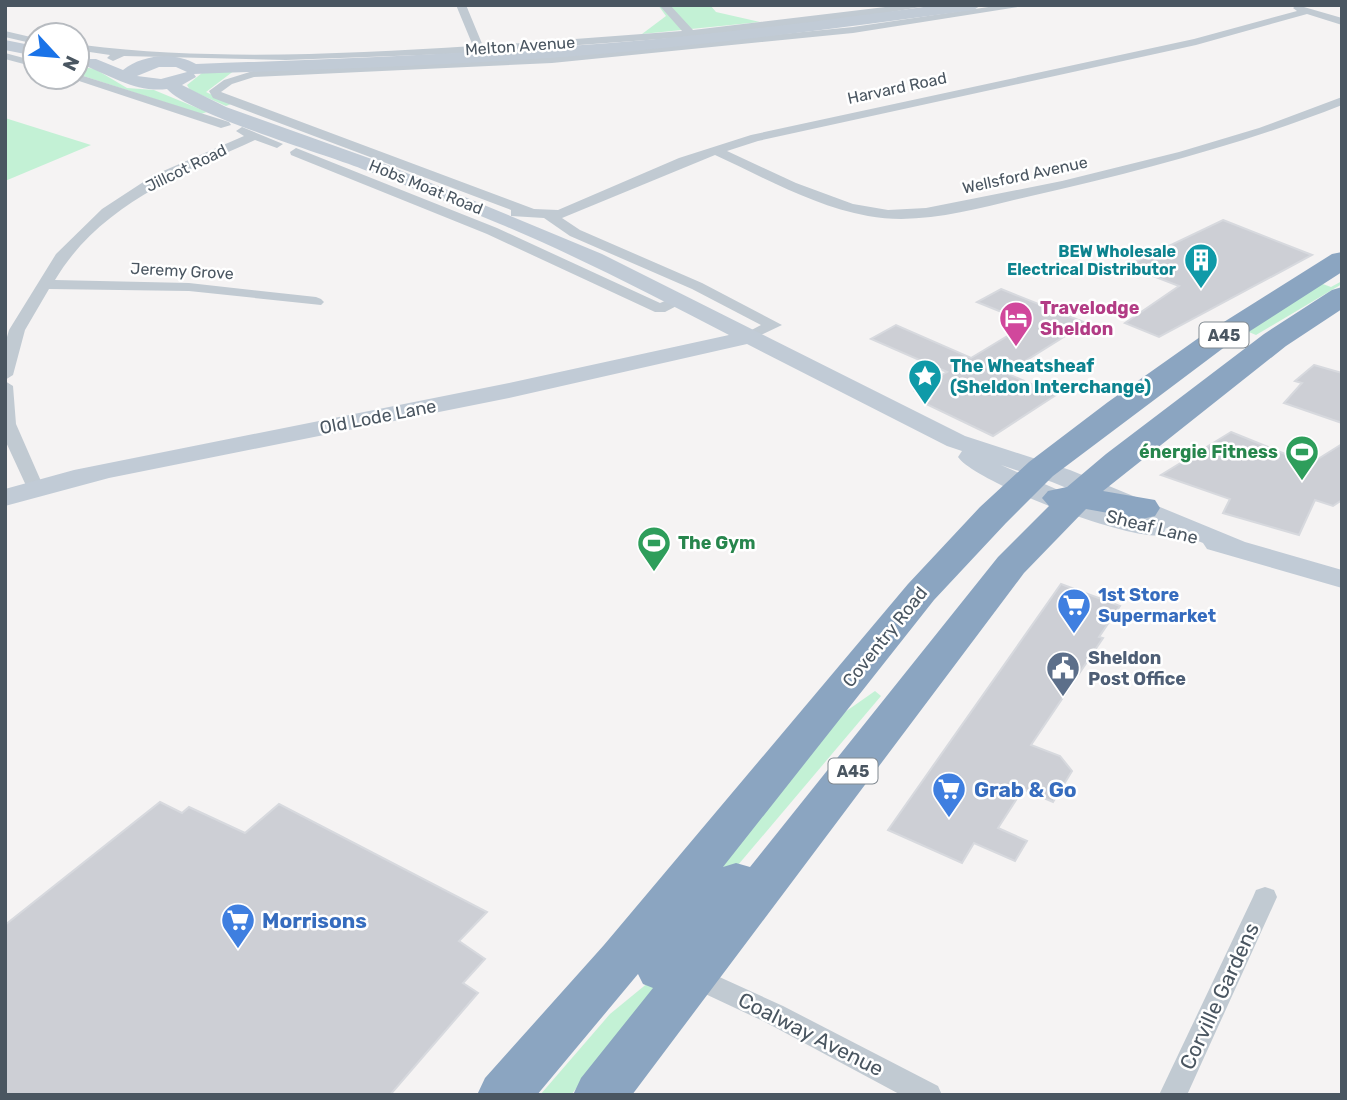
<svg xmlns="http://www.w3.org/2000/svg" width="1347" height="1100" viewBox="0 0 1347 1100" font-family="Rubik,sans-serif">
  <rect width="100%" height="100%" fill="#f5f3f3"/>
  <!-- green -->
  <g fill="#c3f1d5">
    <polygon points="658,5 710,5 716,12 760,22 642,34 666,16"/>
    <polygon points="77,66 95,69 127,88 154,90 207,112 201,114 77,74"/>
    <polygon points="235,70 206,92 231,104 226,106 190,90 187,85 202,73"/>
    <polygon points="5,118 91,145 5,181"/>
    <polygon points="1342,281 1342,284 1256,335 1244,330 1320,283 1331,287"/>
    <polygon points="875,691 881,696 661,956 790,770 835,719"/>
    <polygon points="649,982 660,983 571,1095 540,1095 610,1014"/>
  </g>
  <!-- building -->
  <g fill="#cdcfd5" stroke="#d7d9de" stroke-width="2">
    <polygon points="1223,220 1312,255 1159,337 1125,323 1179,286 1127,266"/>
    <polygon points="1001,289 1086,323 1006,373 1056,395 993,436 924,403 931,399 915,391 947,372 871,339 896,325 971,358 1029,323 977,302"/>
    <polygon points="1314,365 1342,373 1342,423 1284,403 1302,383 1295,381"/>
    <polygon points="1231,432 1310,464 1342,444 1342,500 1333,506 1315,500 1299,535 1223,513 1230,499 1161,475"/>
    <polygon points="1061,584 1120,606 1099,637 1103,638 1031,745 1060,756 1072,771 1053,802 1023,789 998,828 1027,841 1015,861 974,843 962,863 888,830"/>
    <polygon points="160,802 182,813 189,807 245,833 279,804 487,912 459,941 485,959 463,983 478,993 390,1095 5,1095 5,925"/>
  </g>
  <g fill="none" stroke-linecap="round" stroke-linejoin="round">
    <!-- street -->
    <g fill="#c1cad2" fill-rule="evenodd">
      <path d="M 456,5 L 466,5 L 483,46 L 682,31 L 659,5 L 670,5 L 693,30 L 902,5 L 932,5 L 868,16 L 699,36 L 701,39 L 696,42 L 688,37 L 486,52 L 488,56 L 482,59 L 475,53 L 286,60 L 124,56 L 113,61 L 107,58 L 110,55 L 83,51 L 77,48 L 83,45 C 211,61 344,54 473,46 Z"/>
      <path d="M 1002,5 L 1030,5 L 853,33 L 552,63 L 254,77 L 232,84 L 221,92 L 534,209 L 558,210 L 679,158 L 751,135 L 1194,39 L 1297,11 L 1293,8 L 1297,5 L 1342,18 L 1342,25 L 1307,14 L 1196,45 L 758,141 L 727,151 L 796,183 L 853,204 L 888,210 L 926,208 L 1062,181 L 1179,152 L 1259,128 L 1342,97 L 1342,105 C 1241,145 1136,172 1031,196 C 979,208 922,226 868,216 C 814,206 765,178 715,155 L 562,218 L 580,230 L 702,283 L 782,325 L 750,340 L 742,335 L 761,325 L 692,289 L 570,236 L 544,218 L 511,216 L 511,210 L 213,98 L 209,91 L 224,80 L 253,71 L 552,57 L 853,27 Z"/>
      <polygon points="5,31 35,38 35,44 5,37"/>
      <polygon points="5,53 35,61 35,67 5,59"/>
      <polygon points="77,74 229,122 231,125 221,128 73,79 71,77 77,77"/>
      <path d="M 242,127 L 283,144 L 277,148 L 255,140 C 180,174 99,206 55,280 L 189,283 L 316,297 L 321,299 L 324,302 L 321,305 L 189,291 L 49,289 L 25,330 L 13,375 L 5,380 L 5,344 L 9,330 L 56,254 L 102,209 L 154,175 L 244,136 L 236,131 Z"/>
      <polygon points="296,148 497,228 660,303 680,295 688,300 665,312 655,312 487,234 291,155 290,152"/>
      <polygon points="5,381 13,386 16,424 44,488 41,492 29,492 5,440"/>
      <polygon points="1265,887 1274,890 1277,897 1187,1095 1159,1095 1253,897 1256,890"/>
      <polygon points="693,965 783,1006 938,1086 942,1095 901,1095 765,1022 684,984 680,976 684,968"/>
    </g>
    <!-- secondary -->
    <g fill="#c1cbd6" fill-rule="evenodd">
      <path d="M 938,5 L 981,5 L 974,10 C 853,26 733,42 612,53 C 473,65 333,69 194,74 L 196,77 L 182,85 L 226,107 L 380,162 L 602,254 L 965,436 L 1070,470 L 1245,542 L 1342,570 L 1342,588 L 1207,549 L 1203,543 L 1166,528 L 1163,535 C 1132,542 976,483 958,457 L 962,451 L 947,446 L 747,344 L 509,398 L 109,478 L 5,506 L 5,489 L 74,470 L 509,383 L 729,335 C 654,296 579,257 500,224 C 454,205 409,186 362,169 C 324,154 189,114 167,89 C 138,93 110,76 84,65 L 82,62 L 84,59 L 96,59 L 123,70 C 143,54 175,52 196,64 C 334,59 473,54 610,43 C 720,34 829,20 938,5 ZM 159,67 L 176,67 L 187,72 L 161,79 L 137,76 ZM 1001,465 L 1052,482 L 1140,518 L 1072,496 Z"/>
      <polygon points="5,40 35,46 35,56 5,50"/>
    </g>
    <!-- highway -->
    <polygon fill="#8ba5c1" fill-rule="evenodd" points="1342,252 1342,272 1222,349 1053,476 1006,523 934,600 723,867 736,863 750,867 998,557 1049,506 1042,498 1048,491 1067,487 1106,454 1264,334 1332,290 1342,287 1342,309 1286,346 1103,491 1155,500 1160,508 1155,516 1142,519 1086,509 1024,573 632,1095 573,1095 581,1078 653,988 643,984 638,974 537,1095 477,1095 485,1078 604,945 908,584 980,507 1029,462 1108,402 1200,337 1332,254"/>
  </g>
  <!-- icons -->
  <defs>
    <g id="building-pin" transform="scale(1.75)"><path d="M0 17L-7.5 6A9.5 9.5 0 1 1 7.5 6Z" fill="#0f9aa8" stroke="#fff"/><path d="M-4-6H4V6H1V3H-1V6H-4ZM-2.5-4.3h1.7v1.8h-1.7ZM.8-4.3h1.7v1.8H.8ZM-2.5-1h1.7V.8h-1.7ZM.8-1h1.7V.8H.8Z" fill="#fff"/></g>
    <g id="hotel-pin" transform="scale(1.75)"><path d="M0 17L-7.5 6A9.5 9.5 0 1 1 7.5 6Z" fill="#d1479c" stroke="#fff"/><path d="M-6-4.5h1.5V1H6V5H4.5V3h-9V5H-6ZM-4 0a1.8 1.8 0 1 1 3.6 0ZM.5 0V-2.5h3Q6-2.5 6 0Z" fill="#fff"/></g>
    <g id="sight-pin" transform="scale(1.75)"><path d="M0 17L-7.5 6A9.5 9.5 0 1 1 7.5 6Z" fill="#0f9aa8" stroke="#fff"/><path d="M0-6L1.8-2.2L6-1.7L2.9 1.2L3.7 5.4L0 3.3L-3.7 5.4L-2.9 1.2L-6-1.7L-1.8-2.2Z" fill="#fff"/></g>
    <g id="stadium-pin" transform="scale(1.75)"><path d="M0 17L-7.5 6A9.5 9.5 0 1 1 7.5 6Z" fill="#2e9e5b" stroke="#fff"/><path d="M0-5a6.5 5 0 1 0 0 10a6.5 5 0 1 0 0-10ZM-3.5-1.8h7v3.6h-7Z" fill="#fff"/></g>
    <g id="supermarket-pin" transform="scale(1.75)"><path d="M0 17L-7.5 6A9.5 9.5 0 1 1 7.5 6Z" fill="#3f7fe0" stroke="#fff"/><path d="M-6-5.5h2.5l.6 2H6L4.5 2H-2.5L-4.4-4H-6ZM-1.5 3.2a1.3 1.3 0 1 0 .1 0ZM3 3.2a1.3 1.3 0 1 0 .1 0Z" fill="#fff"/></g>
    <g id="civic-pin" transform="scale(1.75)"><path d="M0 17L-7.5 6A9.5 9.5 0 1 1 7.5 6Z" fill="#5c6f8a" stroke="#fff"/><path d="M-.6-6.5H3V-4.5H.6V-3L4-1V1h2V6H-6V1h2V-1L-.6-3ZM-1.2 2.5V6h2.4V2.5Z" fill="#fff"/></g>
  </defs>
  <g fill-rule="evenodd">
    <use href="#building-pin" x="1201" y="260"/>
    <use href="#hotel-pin" x="1016" y="318"/>
    <use href="#sight-pin" x="925" y="376"/>
    <use href="#stadium-pin" x="1302" y="452"/>
    <use href="#stadium-pin" x="654" y="543"/>
    <use href="#supermarket-pin" x="1074" y="605"/>
    <use href="#civic-pin" x="1063" y="668"/>
    <use href="#supermarket-pin" x="949" y="789"/>
    <use href="#supermarket-pin" x="238" y="920"/>
  </g>
  <g text-anchor="middle" dominant-baseline="central" stroke-width="5" stroke-linejoin="round" paint-order="stroke">
    <!-- far-street labels -->
    <g font-size="16" fill="#4a5661" stroke="#fff">
      <text transform="translate(520 46) rotate(-4)">Melton Avenue</text>
      <text transform="translate(897 88) rotate(-12)">Harvard Road</text>
      <text transform="translate(186 168) rotate(-26)">Jillcot Road</text>
      <text transform="translate(1025 175) rotate(-12)">Wellsford Avenue</text>
      <text transform="translate(426 187) rotate(22)">Hobs Moat Road</text>
      <text transform="translate(182 271) rotate(3)">Jeremy Grove</text>
    </g>
    <!-- far-culture labels -->
    <g font-size="16" font-weight="bold" fill="#0d838f" stroke="#fff" text-anchor="end">
      <text x="1176" y="251">BEW Wholesale<tspan x="1176" dy="18">Electrical Distributor</tspan></text>
    </g>
    <!-- shield labels -->
    <g fill="#fff" stroke="#808990" stroke-width="2">
      <rect x="1199.5" y="322.5" width="49" height="25" rx="5"/>
      <rect x="828.5" y="758.5" width="49" height="25" rx="5"/>
    </g>
    <g font-size="16" font-weight="bold" fill="#4a5661">
      <text x="1224" y="335">A45</text>
      <text x="853" y="771">A45</text>
    </g>
    <!-- hotel labels -->
    <g font-size="18" font-weight="bold" fill="#b23c85" stroke="#fff" text-anchor="start">
      <text x="1040" y="308">Travelodge<tspan x="1040" dy="21">Sheldon</tspan></text>
    </g>
    <!-- culture labels -->
    <g font-size="18" font-weight="bold" fill="#0d838f" stroke="#fff" text-anchor="start">
      <text x="950" y="366">The Wheatsheaf<tspan x="950" dy="21">(Sheldon Interchange)</tspan></text>
    </g>
    <!-- street labels -->
    <g font-size="18" fill="#4a5661" stroke="#fff">
      <text transform="translate(378 417) rotate(-11)">Old Lode Lane</text>
      <text transform="translate(1152 527) rotate(14)">Sheaf Lane</text>
      <text transform="translate(885 637) rotate(-51)">Coventry Road</text>
    </g>
    <!-- leisure labels -->
    <g font-size="18" font-weight="bold" fill="#27864d" stroke="#fff" text-anchor="end">
      <text x="1278" y="452">énergie Fitness</text>
      <text x="678" y="543" text-anchor="start">The Gym</text>
    </g>
    <!-- shop labels -->
    <g font-size="18" font-weight="bold" fill="#366cbe" stroke="#fff" text-anchor="start">
      <text x="1098" y="595">1st Store<tspan x="1098" dy="21">Supermarket</tspan></text>
    </g>
    <!-- service labels -->
    <g font-size="18" font-weight="bold" fill="#4e5e75" stroke="#fff" text-anchor="start">
      <text x="1088" y="658">Sheldon<tspan x="1088" dy="21">Post Office</tspan></text>
    </g>
    <!-- near-shop labels -->
    <g font-size="21" font-weight="bold" fill="#366cbe" stroke="#fff" text-anchor="start">
      <text x="974" y="789">Grab &amp; Go</text>
      <text x="262" y="920">Morrisons</text>
    </g>
    <!-- near-street labels -->
    <g font-size="21" fill="#4a5661" stroke="#fff">
      <text transform="translate(1219 996) rotate(-65)">Corville Gardens</text>
      <text transform="translate(811 1034) rotate(27)">Coalway Avenue</text>
    </g>
  </g>
  <!-- border -->
  <rect width="1347" height="1100" fill="none" stroke="#4a5661" stroke-width="14"/>
  <!-- north arrow -->
  <g transform="translate(56 56) rotate(116)"><circle r="33" fill="#ffffff" stroke="#b7bbc0" stroke-width="2"/>
  <path d="M0-5L12 26L0 18L-12 26Z" fill="#1a73e8"/>
  <text y="-10" font-size="19" font-weight="bold" text-anchor="middle" fill="#4a5661">N</text>
  </g>
</svg>
